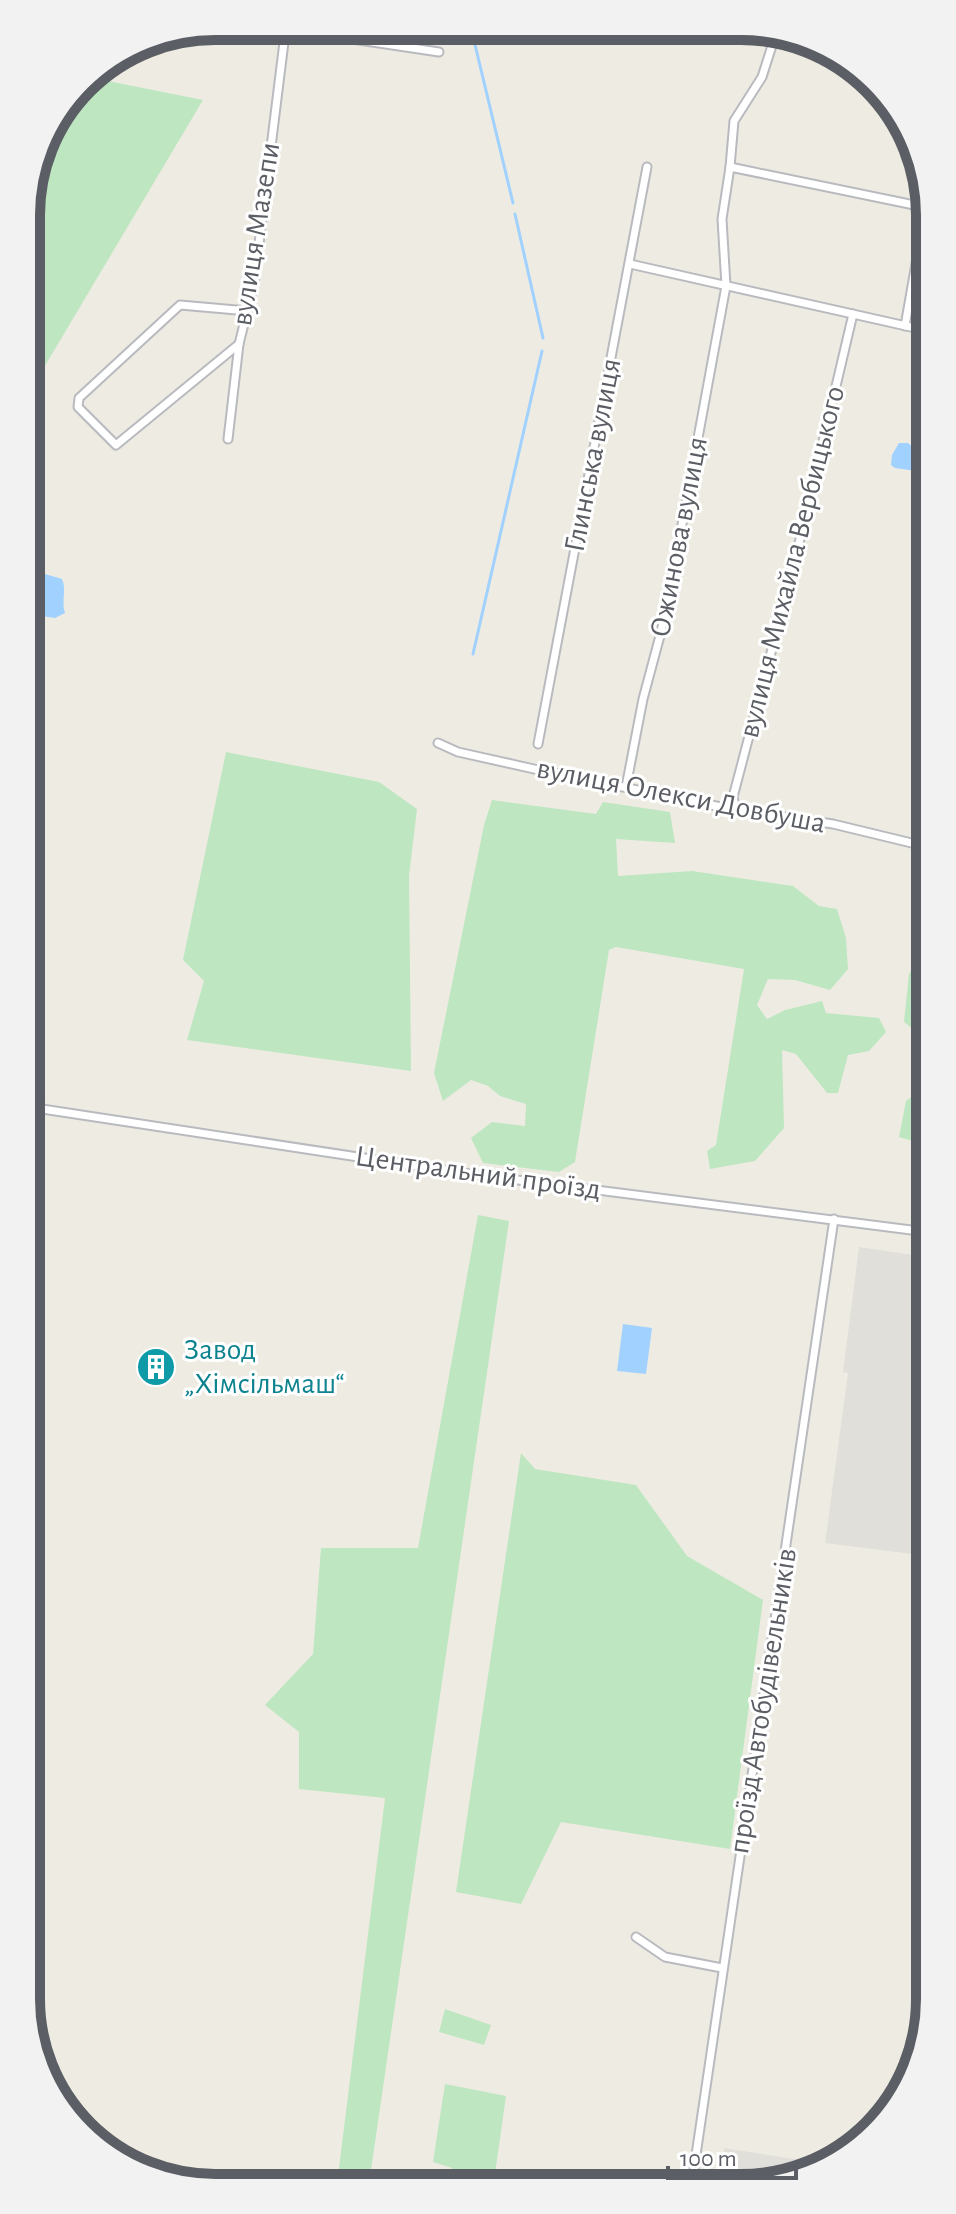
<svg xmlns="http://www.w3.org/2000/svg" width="956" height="2214" viewBox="0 0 956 2214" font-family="'Alegreya Sans',sans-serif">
  <rect width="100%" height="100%" fill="#eeece2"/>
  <!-- industrial -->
  <g fill="#e1dfda">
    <polygon points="859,1247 927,1257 928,1556 825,1543 848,1373 843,1372"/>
    <polygon points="724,2148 820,2163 789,2182 719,2182"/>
  </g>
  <!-- green -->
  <g fill="#bee6c1">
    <polygon points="88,77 203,100 27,396 26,202 46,131"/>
    <polygon points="226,752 379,782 417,809 409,876 411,1071 187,1040 204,981 183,960"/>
    <polygon points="492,800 596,814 603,802 670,812 675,843 616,839 618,876 692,871 793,886 819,906 837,909 846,938 848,969 830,990 795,980 768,979 757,1005 767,1019 785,1010 822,1001 826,1013 879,1018 886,1032 869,1051 848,1055 838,1093 827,1093 796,1054 782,1050 784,1128 755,1161 710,1169 707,1151 716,1145 744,969 616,947 609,950 575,1162 559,1172 483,1163 471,1138 492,1122 525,1126 526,1104 500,1096 488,1086 471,1080 443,1101 434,1073 484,825"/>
    <polygon points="926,950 927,1145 899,1137 906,1101 913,1096 917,1032 904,1022 909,974"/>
    <polygon points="478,1215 509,1221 369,2184 337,2184 385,1798 299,1789 299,1732 265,1705 313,1654 321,1548 418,1548"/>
    <polygon points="521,1453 535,1469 636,1485 687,1556 763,1600 730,1849 561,1822 521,1904 456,1892"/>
    <polygon points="445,2009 491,2025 484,2045 439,2032"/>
    <polygon points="445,2084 506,2096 494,2181 452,2175 452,2168 433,2162"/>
  </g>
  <!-- water -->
  <g fill="#a1d1ff">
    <polygon points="899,443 908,443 920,453 916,471 895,468 891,465 892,455"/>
    <path d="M 28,569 L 62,579 C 67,589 61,602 65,613 L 55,618 L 28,614 Z"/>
    <polygon points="623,1324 652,1328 646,1374 617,1371"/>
  </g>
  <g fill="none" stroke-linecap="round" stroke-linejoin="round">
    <!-- stream -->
    <g stroke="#a1d1ff" stroke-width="3">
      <polyline points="471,28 513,203"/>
      <polyline points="515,214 543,338"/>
      <polyline points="473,654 542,351"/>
    </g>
    <!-- minor casing -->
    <g stroke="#b8babf" stroke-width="11">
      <g id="minor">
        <polyline points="265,26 439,52"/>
        <polyline points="401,46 404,27"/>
        <polyline points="730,167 924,207"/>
        <polyline points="630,264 924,330"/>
        <polyline points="905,326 924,218"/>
        <polyline points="239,344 116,445 78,407 79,398 180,305 248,311"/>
        <polyline points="228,439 239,344 254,284 286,26"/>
        <polyline points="438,743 458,752 534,769 736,810 833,824 924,846 926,842"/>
        <polyline points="538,744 647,167"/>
        <polyline points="626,787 643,699 661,632 679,541 726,286 722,219 730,167 734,121 762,77 777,30"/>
        <polyline points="736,810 733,797 792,573 853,314"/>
        <polyline points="29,1107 470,1174 927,1232"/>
        <polyline points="636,1937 665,1957 722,1968"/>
        <polyline points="692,2182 834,1219"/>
      </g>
    </g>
    <!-- minor -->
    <use href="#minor" stroke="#fff" stroke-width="7"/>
  </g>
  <!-- icons -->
  <defs>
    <g id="building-disc" transform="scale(2)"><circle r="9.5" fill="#0f9aa8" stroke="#fff"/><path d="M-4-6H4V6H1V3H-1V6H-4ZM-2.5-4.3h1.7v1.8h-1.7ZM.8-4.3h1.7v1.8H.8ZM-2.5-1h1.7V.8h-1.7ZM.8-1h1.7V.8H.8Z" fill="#fff"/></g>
  </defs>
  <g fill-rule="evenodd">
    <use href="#building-disc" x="156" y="1367"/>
  </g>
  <g text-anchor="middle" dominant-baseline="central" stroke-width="6" stroke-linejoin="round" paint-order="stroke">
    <!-- street labels -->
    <g font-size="30" fill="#5b5e64" stroke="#fff">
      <text transform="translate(256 234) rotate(-81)">вулиця Мазепи</text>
      <text transform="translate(593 455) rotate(-79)">Глинська вулиця</text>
      <text transform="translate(679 537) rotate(-79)">Ожинова вулиця</text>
      <text transform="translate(792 562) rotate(-76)">вулиця Михайла Вербицького</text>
      <text transform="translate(681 796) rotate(11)">вулиця Олекси Довбуша</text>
      <text transform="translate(478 1173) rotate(8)">Центральний проїзд</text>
      <text transform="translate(763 1701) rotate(-81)">проїзд Автобудівельників</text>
    </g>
    <!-- culture labels -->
    <g font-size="30" fill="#0d838f" stroke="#fff" text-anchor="start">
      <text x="184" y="1350">Завод<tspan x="184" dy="34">„Хімсільмаш“</tspan></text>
    </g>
  </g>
  <!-- crop -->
  <path d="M0 0H956V2214H0ZM215 40H741A175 175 0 0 1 916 215V1999A175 175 0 0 1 741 2174H215A175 175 0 0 1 40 1999V215A175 175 0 0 1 215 40Z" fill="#f2f2f3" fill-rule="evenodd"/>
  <path fill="none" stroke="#5b5e64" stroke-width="10" d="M215 40H741A175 175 0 0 1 916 215V1999A175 175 0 0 1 741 2174H215A175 175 0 0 1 40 1999V215A175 175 0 0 1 215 40Z"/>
  <!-- scale -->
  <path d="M668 2166v12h128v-12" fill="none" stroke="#5b5e64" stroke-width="4"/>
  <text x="680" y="2166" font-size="24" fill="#5b5e64" stroke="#ffffff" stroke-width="6" paint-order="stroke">100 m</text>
</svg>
